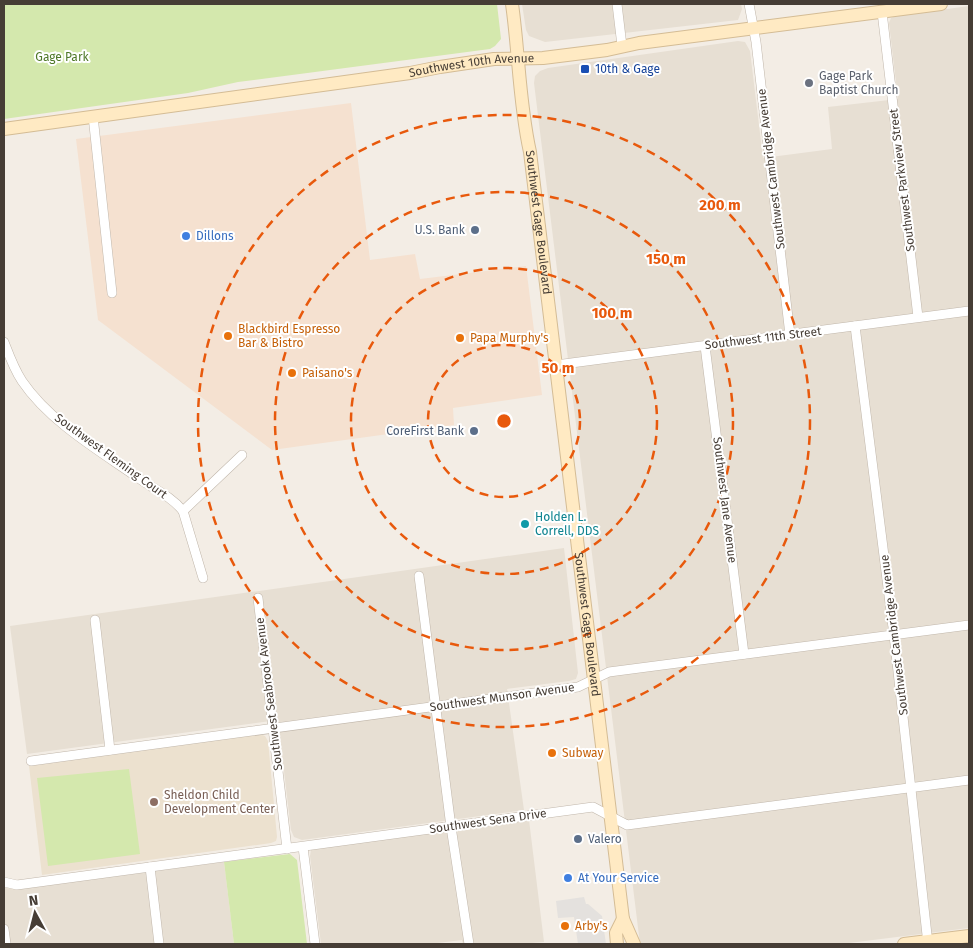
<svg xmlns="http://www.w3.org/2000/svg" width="973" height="948" viewBox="0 0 973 948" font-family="'Fira Sans',sans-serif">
  <rect width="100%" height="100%" fill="#f3ede5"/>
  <!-- residential -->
  <g fill="#e7dfd3">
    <polygon points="522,4 741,4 742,9 738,20 545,42 529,36 526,30"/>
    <polygon points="969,6 969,928 841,944 640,944 534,83 535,76 540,71 548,68 738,41 745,42 750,51 763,158 832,149 828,107 898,99 889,23 891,18 896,16"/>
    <polygon points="564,548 578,673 576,679 569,681 507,689 524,810 302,840 294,837 291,830 278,720 27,754 10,626"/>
    <polygon points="529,820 544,942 520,944 463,944 462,940 429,944 321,944 310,856 311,850 316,848"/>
    <polygon points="224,862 234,944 4,944 4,888 20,889"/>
  </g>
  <!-- commercial -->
  <polygon fill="#f5e1d0" points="351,103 370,260 415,254 420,279 526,266 542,395 453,408 454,425 272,450 98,320 76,139"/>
  <!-- education -->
  <polygon fill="#ece1cf" points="260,734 265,736 268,741 277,837 276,841 271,843 42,875 29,766"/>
  <!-- green -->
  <g fill="#d4e8ad">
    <polygon points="4,4 497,4 501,39 495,46 490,49 238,82 188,93 4,119"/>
    <polygon points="129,769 140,854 48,866 37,778"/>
    <polygon points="290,854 297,860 307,944 234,944 224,862"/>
  </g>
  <!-- parking -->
  <polygon fill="#e4e1de" points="584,897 586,904 588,904 602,916 606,944 578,944 574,917 558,918 556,901"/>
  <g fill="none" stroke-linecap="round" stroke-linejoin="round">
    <!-- minor casing -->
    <g stroke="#c1b7ab" stroke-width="10">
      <g id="minor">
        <polyline points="617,4 622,46"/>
        <polyline points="749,4 756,42 790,335"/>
        <polyline points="882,12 918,317"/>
        <polyline points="93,116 112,293"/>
        <polyline points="855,326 894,635 928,944"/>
        <path d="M 4,342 C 9,355 14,369 22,381 C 49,421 98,450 137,477 C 152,488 171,496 183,511 L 203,578"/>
        <polyline points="705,346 744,654"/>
        <polyline points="556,365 969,311"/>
        <polyline points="183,511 242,455"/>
        <polyline points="419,576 451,827 469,944"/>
        <polyline points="258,598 287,849"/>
        <polyline points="95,620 110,750"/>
        <polyline points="31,761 578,687 609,672 969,625"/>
        <polyline points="303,847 315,944"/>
        <polyline points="150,867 159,944"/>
        <polyline points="4,882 17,885 593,807 627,825 969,780"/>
        <polyline points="4,929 6,944"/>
      </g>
    </g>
    <!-- secondary casing -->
    <g stroke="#d4bc95" stroke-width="14">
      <g id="secondary">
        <path id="s1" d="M 512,4 C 519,53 519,103 530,152 L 623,919 L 634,944"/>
        <path id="s2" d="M 4,129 L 410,73 L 440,67 L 494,59 L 543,58 L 607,50 L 639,43 L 941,4"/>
        <polyline points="617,944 616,933 623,919"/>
        <polyline points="904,944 969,936"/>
      </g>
    </g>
    <!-- minor -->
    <use href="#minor" stroke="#fff" stroke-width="9"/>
    <!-- secondary -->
    <use href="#secondary" stroke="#ffeac3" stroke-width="12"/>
  </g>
  <!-- distance rings -->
  <g fill="none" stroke="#e8590c" stroke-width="2.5" stroke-dasharray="9 6">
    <circle cx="504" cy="421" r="76"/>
    <circle cx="504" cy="421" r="153"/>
    <circle cx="504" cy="421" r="229"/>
    <circle cx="504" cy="421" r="306"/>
  </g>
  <!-- markers -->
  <rect fill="#1a4fb4" stroke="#fff" stroke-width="2" x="580" y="64" width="10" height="10" rx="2.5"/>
  <circle fill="#6b7280" stroke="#fff" stroke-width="2" cx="809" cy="83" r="5"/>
  <g fill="#5c6f8a" stroke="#fff" stroke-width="2">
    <circle cx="475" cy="230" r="5"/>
    <circle cx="474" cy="431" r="5"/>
    <circle cx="578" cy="839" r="5"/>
  </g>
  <g fill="#3f7fe0" stroke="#fff" stroke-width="2">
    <circle cx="186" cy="236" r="5"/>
    <circle cx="568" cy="878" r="5"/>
  </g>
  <g fill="#e8710a" stroke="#fff" stroke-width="2">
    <circle cx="228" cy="336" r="5"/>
    <circle cx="460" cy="338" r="5"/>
    <circle cx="292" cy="373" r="5"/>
    <circle cx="552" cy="753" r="5"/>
    <circle cx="565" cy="926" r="5"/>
  </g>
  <circle fill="#0f9aa8" stroke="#fff" stroke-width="2" cx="525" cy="524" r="5"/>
  <circle fill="#8d6e63" stroke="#fff" stroke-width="2" cx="154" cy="802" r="5"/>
  <g text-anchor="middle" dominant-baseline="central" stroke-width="4" stroke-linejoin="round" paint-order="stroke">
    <!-- park labels -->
    <g font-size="12" fill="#4f7828" stroke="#fff">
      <text x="62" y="57">Gage Park</text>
    </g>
    <!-- street labels -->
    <g font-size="12" fill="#463d35" stroke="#fff">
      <text stroke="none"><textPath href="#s2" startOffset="472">Southwest 10th Avenue</textPath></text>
      <text transform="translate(771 169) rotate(-97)">Southwest Cambridge Avenue</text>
      <text transform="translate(902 180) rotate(-97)">Southwest Parkview Street</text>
      <text stroke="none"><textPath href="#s1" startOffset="220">Southwest Gage Boulevard</textPath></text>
      <text transform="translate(763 338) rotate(-7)">Southwest 11th Street</text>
      <text transform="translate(111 456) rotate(36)">Southwest Fleming Court</text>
      <text transform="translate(725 500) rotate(83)">Southwest Jane Avenue</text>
      <text stroke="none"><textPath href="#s1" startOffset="625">Southwest Gage Boulevard</textPath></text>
      <text transform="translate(894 635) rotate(-97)">Southwest Cambridge Avenue</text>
      <text transform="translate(269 694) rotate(-97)">Southwest Seabrook Avenue</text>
      <text transform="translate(502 697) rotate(-8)">Southwest Munson Avenue</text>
      <text transform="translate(488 821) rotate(-8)">Southwest Sena Drive</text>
    </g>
    <!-- transit labels -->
    <g font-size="12" fill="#164399" stroke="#fff" text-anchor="start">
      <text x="595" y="69">10th &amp; Gage</text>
    </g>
    <!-- worship labels -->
    <g font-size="12" fill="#5b616d" stroke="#fff" text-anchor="start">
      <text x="819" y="76">Gage Park<tspan x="819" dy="14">Baptist Church</tspan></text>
    </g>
    <!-- service labels -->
    <g font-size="12" fill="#4e5e75" stroke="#fff" text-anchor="end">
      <text x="465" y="230">U.S. Bank</text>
      <text x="464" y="431">CoreFirst Bank</text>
      <text x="588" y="839" text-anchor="start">Valero</text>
    </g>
    <!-- shop labels -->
    <g font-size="12" fill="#366cbe" stroke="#fff" text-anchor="start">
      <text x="196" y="236">Dillons</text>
      <text x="578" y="878">At Your Service</text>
    </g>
    <!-- food labels -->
    <g font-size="12" fill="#c56008" stroke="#fff" text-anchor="start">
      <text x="238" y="329">Blackbird Espresso<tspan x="238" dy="14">Bar &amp; Bistro</tspan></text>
      <text x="470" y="338">Papa Murphy's</text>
      <text x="302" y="373">Paisano's</text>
      <text x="562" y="753">Subway</text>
      <text x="575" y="926">Arby's</text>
    </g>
    <!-- culture labels -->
    <g font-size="12" fill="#0d838f" stroke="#fff" text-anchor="start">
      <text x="535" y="517">Holden L.<tspan x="535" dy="14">Correll, DDS</tspan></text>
    </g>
    <!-- education labels -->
    <g font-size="12" fill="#785e54" stroke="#fff" text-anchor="start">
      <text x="164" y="795">Sheldon Child<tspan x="164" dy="14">Development Center</tspan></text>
    </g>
  </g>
  <circle cx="504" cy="421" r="8" fill="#e8590c" stroke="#fff" stroke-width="2.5"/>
  <g font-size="15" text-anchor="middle" font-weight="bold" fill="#e8590c" stroke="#fff" stroke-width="4" stroke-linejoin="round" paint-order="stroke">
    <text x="720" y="210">200 m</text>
    <text x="666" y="264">150 m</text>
    <text x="612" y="318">100 m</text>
    <text x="558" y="373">50 m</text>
  </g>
  <!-- border -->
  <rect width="973" height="948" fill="none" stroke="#463d35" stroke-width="10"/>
  <!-- north arrow -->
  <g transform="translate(35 913) rotate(353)" stroke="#ffffff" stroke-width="4" paint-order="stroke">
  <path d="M0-4L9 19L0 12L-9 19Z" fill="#463d35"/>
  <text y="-8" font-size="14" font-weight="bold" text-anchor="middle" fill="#463d35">N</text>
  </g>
</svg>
